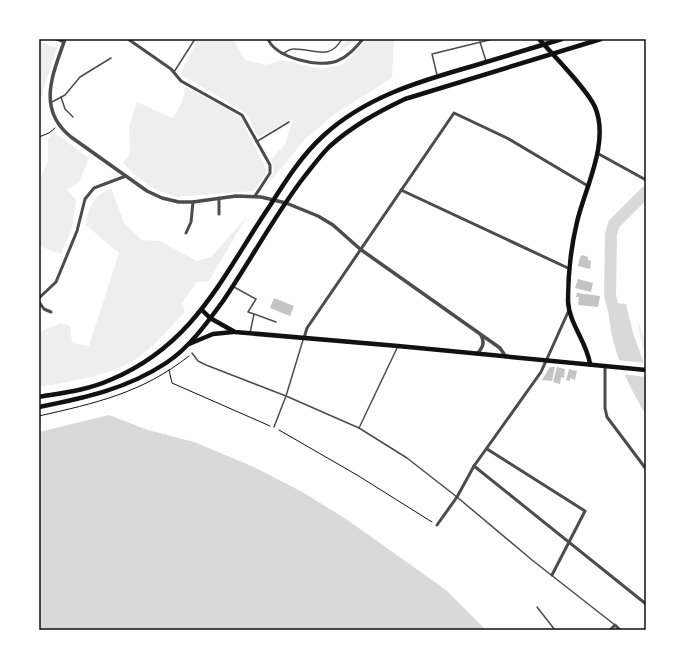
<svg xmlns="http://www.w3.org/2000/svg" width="685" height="669" viewBox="0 0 685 669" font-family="'DejaVu Sans',sans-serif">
  <rect width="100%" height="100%" fill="#fff"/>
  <!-- green -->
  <g fill="#eee">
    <polygon points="198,39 233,39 245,60 267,65 281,60 322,69 342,65 368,39 394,39 392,78 336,113 305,139 265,188 274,172 271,159 285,145 293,119 258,137 247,115 237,107 180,74"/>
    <polygon points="347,39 357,39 338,53"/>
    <polygon points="39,41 57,48 43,90 43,96 39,95"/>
    <polygon points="186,87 229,110 241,119 267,170 265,175 253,191 175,197 155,189 135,175 123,163 130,154 129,127 137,102 173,118 182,102"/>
    <polygon points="55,133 89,158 79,182 67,190 76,200 72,228 61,254 39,246 39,176 41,176 48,161 48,139"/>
    <path d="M 111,188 L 124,223 L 142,240 L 160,241 L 197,261 L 211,257 L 246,218 L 209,281 L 197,282 L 181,304 L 185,311 C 169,329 153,349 131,362 C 107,376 67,382 39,387 L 39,332 L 61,323 L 70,326 L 72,343 L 89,346 L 119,253 L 86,225 C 89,205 92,198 111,188 Z"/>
    <polygon points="636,318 646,341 646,361"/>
  </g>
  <!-- water -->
  <g fill="#d9d9d9">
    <path d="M 608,302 L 626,304 L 633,333 L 646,369 L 646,415 C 625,380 609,344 608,302 Z"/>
    <polygon points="109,415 148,430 194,442 254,467 304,493 346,519 446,590 486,630 39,630 39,432"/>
  </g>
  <!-- pier -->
  <polygon fill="#fff" points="616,360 646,363 646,377 622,374"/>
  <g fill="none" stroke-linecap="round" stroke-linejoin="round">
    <!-- river -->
    <polyline stroke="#d9d9d9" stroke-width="12" points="616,318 610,296 611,234 614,224 646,192"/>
  </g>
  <!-- building -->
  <g fill="#c4c4c4">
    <polygon points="582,255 588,257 588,260 591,261 590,269 578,266 580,257"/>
    <polygon points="578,279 593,283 591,292 575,288"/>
    <polygon points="577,293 600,296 598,307 578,305 579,297 576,297"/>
    <polygon points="274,298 294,306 290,316 270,308"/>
    <polygon points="550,367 555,367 552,381 542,380"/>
    <polygon points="557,367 565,369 564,378 561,377 560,384 553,382"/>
    <polygon points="569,369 577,371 575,380 570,378 570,381 566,380"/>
  </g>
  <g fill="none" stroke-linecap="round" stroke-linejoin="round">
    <!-- path -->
    <g stroke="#111" stroke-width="1">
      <polyline points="39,137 49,133 55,128"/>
      <polyline points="169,370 172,383 270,426"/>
      <path d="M 39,416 C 96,403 142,393 189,356"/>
      <polyline points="279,430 357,475 432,522"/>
    </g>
    <!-- service -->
    <g stroke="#4c4c4c" stroke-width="1.5">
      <polyline points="480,42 486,61"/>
      <path d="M 282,54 C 285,53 289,49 293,49 C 313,48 329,62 342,39"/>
      <polyline points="174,72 195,39"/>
      <polyline points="437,75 432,54 493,39"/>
      <polyline points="61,97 65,109 73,117"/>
      <polyline points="52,102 65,95 80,77 111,58"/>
      <polyline points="256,142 289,122"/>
      <polyline points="234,287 256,299 248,312 254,314 250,333"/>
      <polyline points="254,314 276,322"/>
      <polyline points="192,353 198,361 206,365 286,396 359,428 407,458 457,497 532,560 615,625"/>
      <polyline points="274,427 286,396 303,340"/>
      <polyline points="359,428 398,346"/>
      <polyline points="537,607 555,630"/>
    </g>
    <!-- minor -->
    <g stroke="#4c4c4c" stroke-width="3">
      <polyline points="57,39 64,42"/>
      <polyline points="128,39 171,69 181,81 242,115 270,165 270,173 255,196"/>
      <path d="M 268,39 C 276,58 319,68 337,61 C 348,57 356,47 363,39"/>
      <polyline points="597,153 646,180"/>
      <polyline points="401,190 570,269"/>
      <polyline points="219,214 219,198"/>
      <polyline points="186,233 191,222 193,202"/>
      <polyline points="39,298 56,282 77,231 85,199 94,188 126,176"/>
      <polyline points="39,302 44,309 51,312"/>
      <polyline points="304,338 307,328 454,113 507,138 588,186"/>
      <polyline points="605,366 605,408 607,417 646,469"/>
      <polyline points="487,449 585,511 552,575"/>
      <polyline points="474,466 646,604"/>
      <polyline points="437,525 457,497 474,466 541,372 569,310"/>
      <polyline points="610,630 615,625 620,630"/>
    </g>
    <!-- tertiary -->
    <g stroke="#4c4c4c" stroke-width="3.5">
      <path d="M 65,39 C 53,74 36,109 71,137 L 147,191 L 162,198 L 179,202 L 193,202 L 236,196 L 261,197 L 286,203 L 318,216 L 333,225 L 360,249 L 500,348 L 506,357"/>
      <path d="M 477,354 C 483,347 485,343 481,335"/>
    </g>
    <!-- primary -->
    <path stroke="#111" stroke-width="4.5" d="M 539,39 C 554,56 587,89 595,107 C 610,142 585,188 577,222 C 571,247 568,275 568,301 C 569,324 587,342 590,364"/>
    <!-- trunk -->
    <g stroke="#111" stroke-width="4.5">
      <polyline points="202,310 210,318 235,332 398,346 646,370"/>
      <polyline points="189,344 213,334 233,332"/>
      <path d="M 39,397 C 62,393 88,390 110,380 C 194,345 222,277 269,207 C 285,182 301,156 323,136 C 365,97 420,81 473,66 C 503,57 532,48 562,39"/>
      <path d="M 39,407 C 84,398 127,389 166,363 C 189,348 207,323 223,301 C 251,260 274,216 304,177 C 312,167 320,156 329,147 C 352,126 378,112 405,99 L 601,39"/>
    </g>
  </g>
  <!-- border -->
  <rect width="685" height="669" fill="none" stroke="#ffffff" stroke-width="80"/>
  <rect x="40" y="40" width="605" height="589" fill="none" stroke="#111" stroke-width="1.5"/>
</svg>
